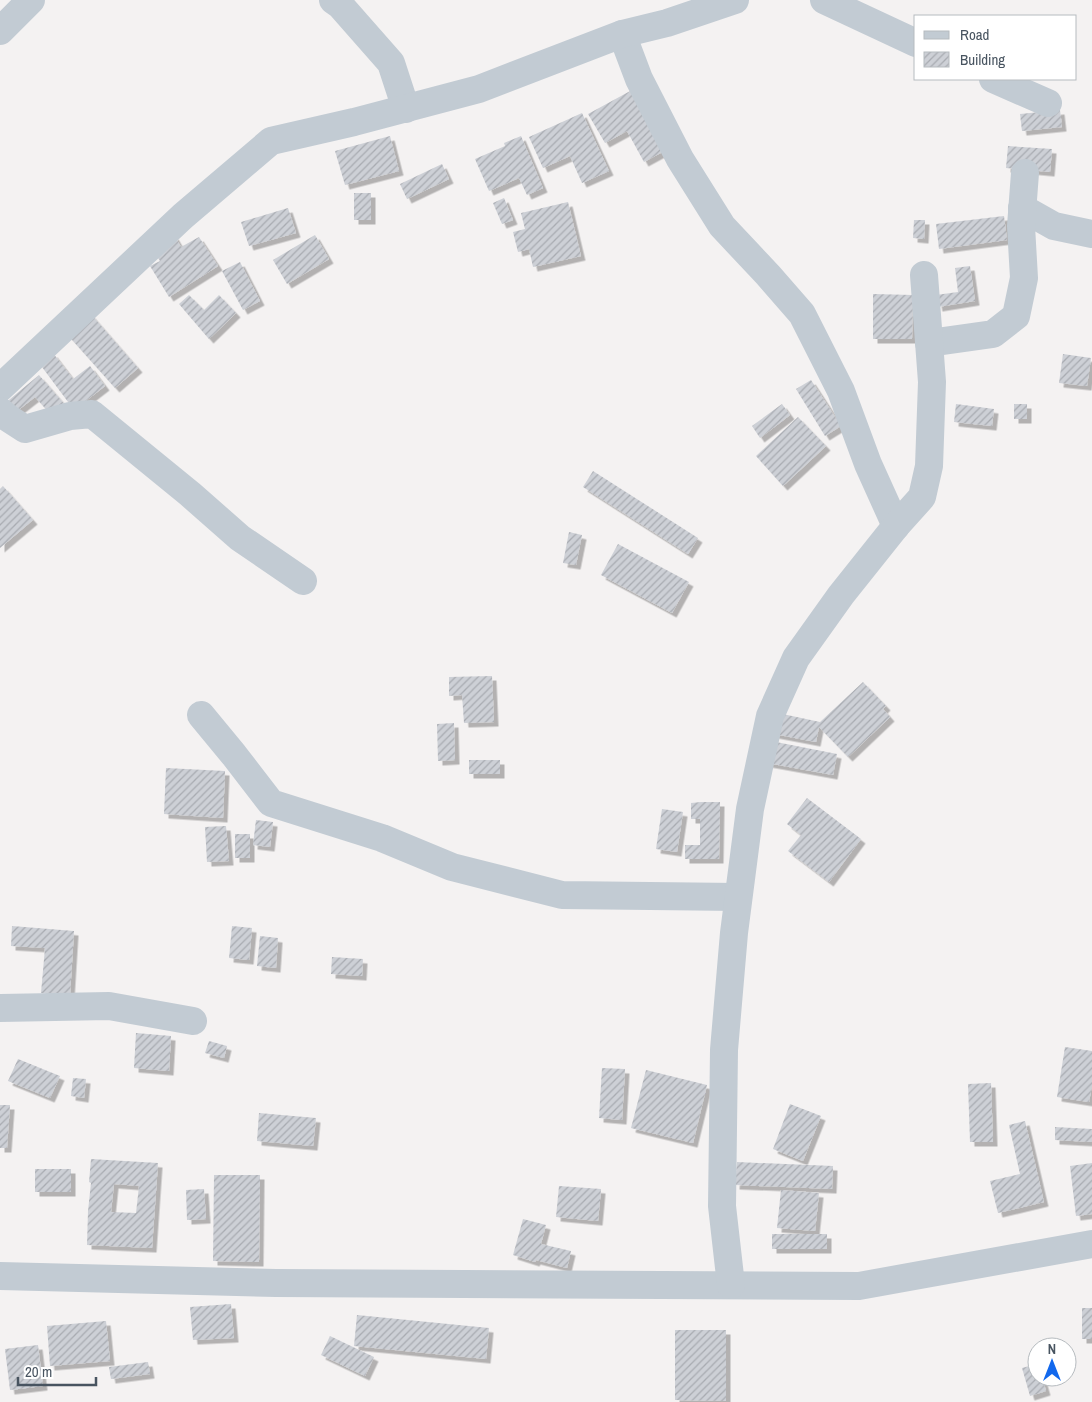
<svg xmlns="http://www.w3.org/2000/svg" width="1092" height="1402" viewBox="0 0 1092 1402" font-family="'Archivo Narrow',sans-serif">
  <defs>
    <pattern id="building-hatch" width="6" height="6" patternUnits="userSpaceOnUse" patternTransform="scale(1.25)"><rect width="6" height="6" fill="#cdd0d6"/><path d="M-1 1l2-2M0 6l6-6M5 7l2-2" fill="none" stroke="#a8abb1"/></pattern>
    <filter id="shadow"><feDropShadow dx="4.5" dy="4.5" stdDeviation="0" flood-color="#0004"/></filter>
  </defs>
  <rect width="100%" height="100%" fill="#f4f2f2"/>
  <!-- building -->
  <g fill="url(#building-hatch)" fill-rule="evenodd" filter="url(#shadow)">
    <polygon points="632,90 666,150 644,162 627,131 605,143 588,114"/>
    <polygon points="1060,110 1062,127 1022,131 1020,114"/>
    <polygon points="582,113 609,171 582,183 570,156 543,168 529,137"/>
    <polygon points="390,136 399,171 345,185 335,151"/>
    <polygon points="521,136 543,188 527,195 519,178 489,191 475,159 505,146 504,143"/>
    <polygon points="1008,146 1052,149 1050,172 1006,168"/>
    <polygon points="442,164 449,179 407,199 400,184"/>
    <rect x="354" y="193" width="17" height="27"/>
    <polygon points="504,198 513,220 502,224 493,203"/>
    <polygon points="568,202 581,256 533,267 529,249 518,252 513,232 525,229 521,213"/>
    <polygon points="288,208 296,233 249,246 241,222"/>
    <polygon points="1004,216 1007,240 939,249 936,224"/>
    <polygon points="914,220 925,220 924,239 913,238"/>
    <polygon points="174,235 181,247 199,237 218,266 169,297 150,266 160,261 152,249"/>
    <polygon points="315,235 329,259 287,284 273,260"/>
    <polygon points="240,262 260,301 243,310 222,271"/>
    <polygon points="970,266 975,301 938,307 936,295 958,292 955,268"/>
    <polygon points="873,294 913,295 912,339 873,339"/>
    <polygon points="189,295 204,310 219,295 236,313 209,339 179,304"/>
    <polygon points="89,312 138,368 115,388 65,332"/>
    <polygon points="53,353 73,379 90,366 105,386 74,410 39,363"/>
    <polygon points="1063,354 1091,358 1087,386 1059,383"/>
    <polygon points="39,375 66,406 53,417 35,397 12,415 4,404"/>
    <polygon points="811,380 841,426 825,436 796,389"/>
    <polygon points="782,404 790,415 760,438 752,426"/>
    <polygon points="956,404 994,409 992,426 954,422"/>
    <rect x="1014" y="404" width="13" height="15"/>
    <polygon points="798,417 826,446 783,486 756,456"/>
    <polygon points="593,471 698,538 688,554 583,487"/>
    <polygon points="3,486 33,520 0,548 0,489"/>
    <polygon points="569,532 582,535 576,565 563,563"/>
    <polygon points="618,544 689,582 672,613 601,575"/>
    <polygon points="492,676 494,722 464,723 462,695 449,696 449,677"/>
    <polygon points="863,682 886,706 883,709 890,717 848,757 819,727 816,742 774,734 778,713 820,722"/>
    <polygon points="454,723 455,760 438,761 437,724"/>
    <polygon points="771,741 837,754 833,775 767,763"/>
    <rect x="469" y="760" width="31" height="14"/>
    <polygon points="166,768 225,771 223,818 164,814"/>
    <polygon points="807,798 861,839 829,882 788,851 801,835 787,824"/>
    <polygon points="701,802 720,802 719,859 685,859 685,845 700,845 700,819 691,819 691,803"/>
    <polygon points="662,809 683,812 677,852 656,849"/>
    <polygon points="256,820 273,822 270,847 253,845"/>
    <polygon points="226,826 229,861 207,862 205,827"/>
    <rect x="235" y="834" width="15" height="24"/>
    <polygon points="12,926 74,931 70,995 41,993 45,948 11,946"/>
    <polygon points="232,926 252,928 249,960 229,958"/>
    <polygon points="260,936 278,938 276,968 257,966"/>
    <polygon points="332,957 363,959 362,976 331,974"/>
    <polygon points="136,1033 171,1036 169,1071 134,1068"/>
    <polygon points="209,1041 227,1046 224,1058 205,1053"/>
    <polygon points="1065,1047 1092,1051 1092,1085 1089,1102 1057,1097"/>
    <polygon points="18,1059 60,1076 50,1098 8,1081"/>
    <polygon points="602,1068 625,1069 622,1120 599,1118"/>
    <polygon points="646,1070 707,1085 693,1143 631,1128"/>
    <polygon points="73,1078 86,1079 84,1098 71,1096"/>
    <polygon points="991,1083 993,1142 970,1142 968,1084"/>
    <polygon points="790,1104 821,1116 803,1161 773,1149"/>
    <polygon points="0,1105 10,1105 7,1148 0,1148"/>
    <polygon points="259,1113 316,1118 313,1146 257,1141"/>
    <polygon points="1025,1121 1044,1202 998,1213 990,1181 1020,1174 1009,1125"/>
    <polygon points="1055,1127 1092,1129 1092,1142 1055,1140"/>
    <path d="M 91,1159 L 158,1163 L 152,1248 L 87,1245 L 88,1211 L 91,1183 L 89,1182 ZM 114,1184 L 139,1186 L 136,1213 L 111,1212 Z"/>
    <polygon points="737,1162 833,1166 832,1189 735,1185"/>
    <polygon points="1092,1163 1092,1214 1076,1216 1070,1166"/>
    <rect x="35" y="1169" width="36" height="23"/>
    <polygon points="214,1175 260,1175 259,1262 213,1261"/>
    <polygon points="559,1186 601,1189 598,1221 556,1217"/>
    <polygon points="204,1189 206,1219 187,1220 186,1190"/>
    <polygon points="781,1190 819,1193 815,1231 777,1228"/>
    <polygon points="523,1219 546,1225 541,1244 571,1251 567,1268 536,1260 535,1262 513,1255"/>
    <rect x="772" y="1234" width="55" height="15"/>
    <polygon points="231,1304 234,1338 193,1340 190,1307"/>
    <rect x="1082" y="1308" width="10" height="31"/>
    <polygon points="357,1315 489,1328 486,1359 354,1346"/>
    <polygon points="106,1321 110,1361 50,1366 47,1326"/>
    <polygon points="675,1330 726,1330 726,1401 675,1400"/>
    <polygon points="330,1336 374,1357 365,1376 321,1355"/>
    <polygon points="38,1345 43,1386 10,1390 5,1349"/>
    <polygon points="148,1362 150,1374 111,1379 109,1367"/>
    <polygon points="1037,1364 1037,1377 1042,1377 1046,1391 1030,1396 1022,1368"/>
  </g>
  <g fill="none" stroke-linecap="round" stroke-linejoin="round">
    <!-- minor -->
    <g stroke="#c2cbd3" stroke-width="28">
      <polyline points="333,0 340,5 391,63 406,109"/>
      <polyline points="824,0 916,43"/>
      <polyline points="0,31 31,0"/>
      <polyline points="622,34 639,79 680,159 722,226 768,275 802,314 841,391 868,464 896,526"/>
      <polyline points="993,79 1048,103"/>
      <polyline points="1022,208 1054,226 1092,234"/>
      <polyline points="929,343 993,334 1016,316 1024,278 1021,226 1025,173"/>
      <polyline points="0,388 183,216 271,141 354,122 479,89 622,34 667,23 735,0"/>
      <polyline points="0,411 8,418 25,429 70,416 92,414 190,494 240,538 303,581"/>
      <polyline points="201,715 234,755 271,803 382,838 452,867 562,895 738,897"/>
      <polyline points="0,1008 109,1006 193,1021"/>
      <polyline points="0,1276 276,1283 859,1286 1092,1244"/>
      <polyline points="731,1285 722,1206 724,1050 734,933 750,809 770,716 796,658 841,595 896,526 922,497 929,466 932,382 924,275"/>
    </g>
  </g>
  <!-- legend -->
  <rect x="914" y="15" width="162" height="65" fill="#ffffff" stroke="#b6bbbf"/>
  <rect x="924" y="31" width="25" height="8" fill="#c2cbd3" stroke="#b6bbbf"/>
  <text x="960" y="40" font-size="15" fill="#485460">Road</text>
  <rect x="924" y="52" width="25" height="15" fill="url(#building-hatch)" stroke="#b6bbbf"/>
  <text x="960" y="65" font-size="15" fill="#485460">Building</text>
  <!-- north arrow -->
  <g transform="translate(1052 1362)"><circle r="24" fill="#ffffff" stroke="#b6bbbf"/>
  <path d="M0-4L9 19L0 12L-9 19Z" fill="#1268ed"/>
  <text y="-8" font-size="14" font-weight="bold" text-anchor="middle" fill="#485460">N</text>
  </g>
  <!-- scale -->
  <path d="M18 1377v8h78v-8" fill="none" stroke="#485460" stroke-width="2.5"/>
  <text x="25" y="1377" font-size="15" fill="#485460" stroke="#ffffff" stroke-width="4" paint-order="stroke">20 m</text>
</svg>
